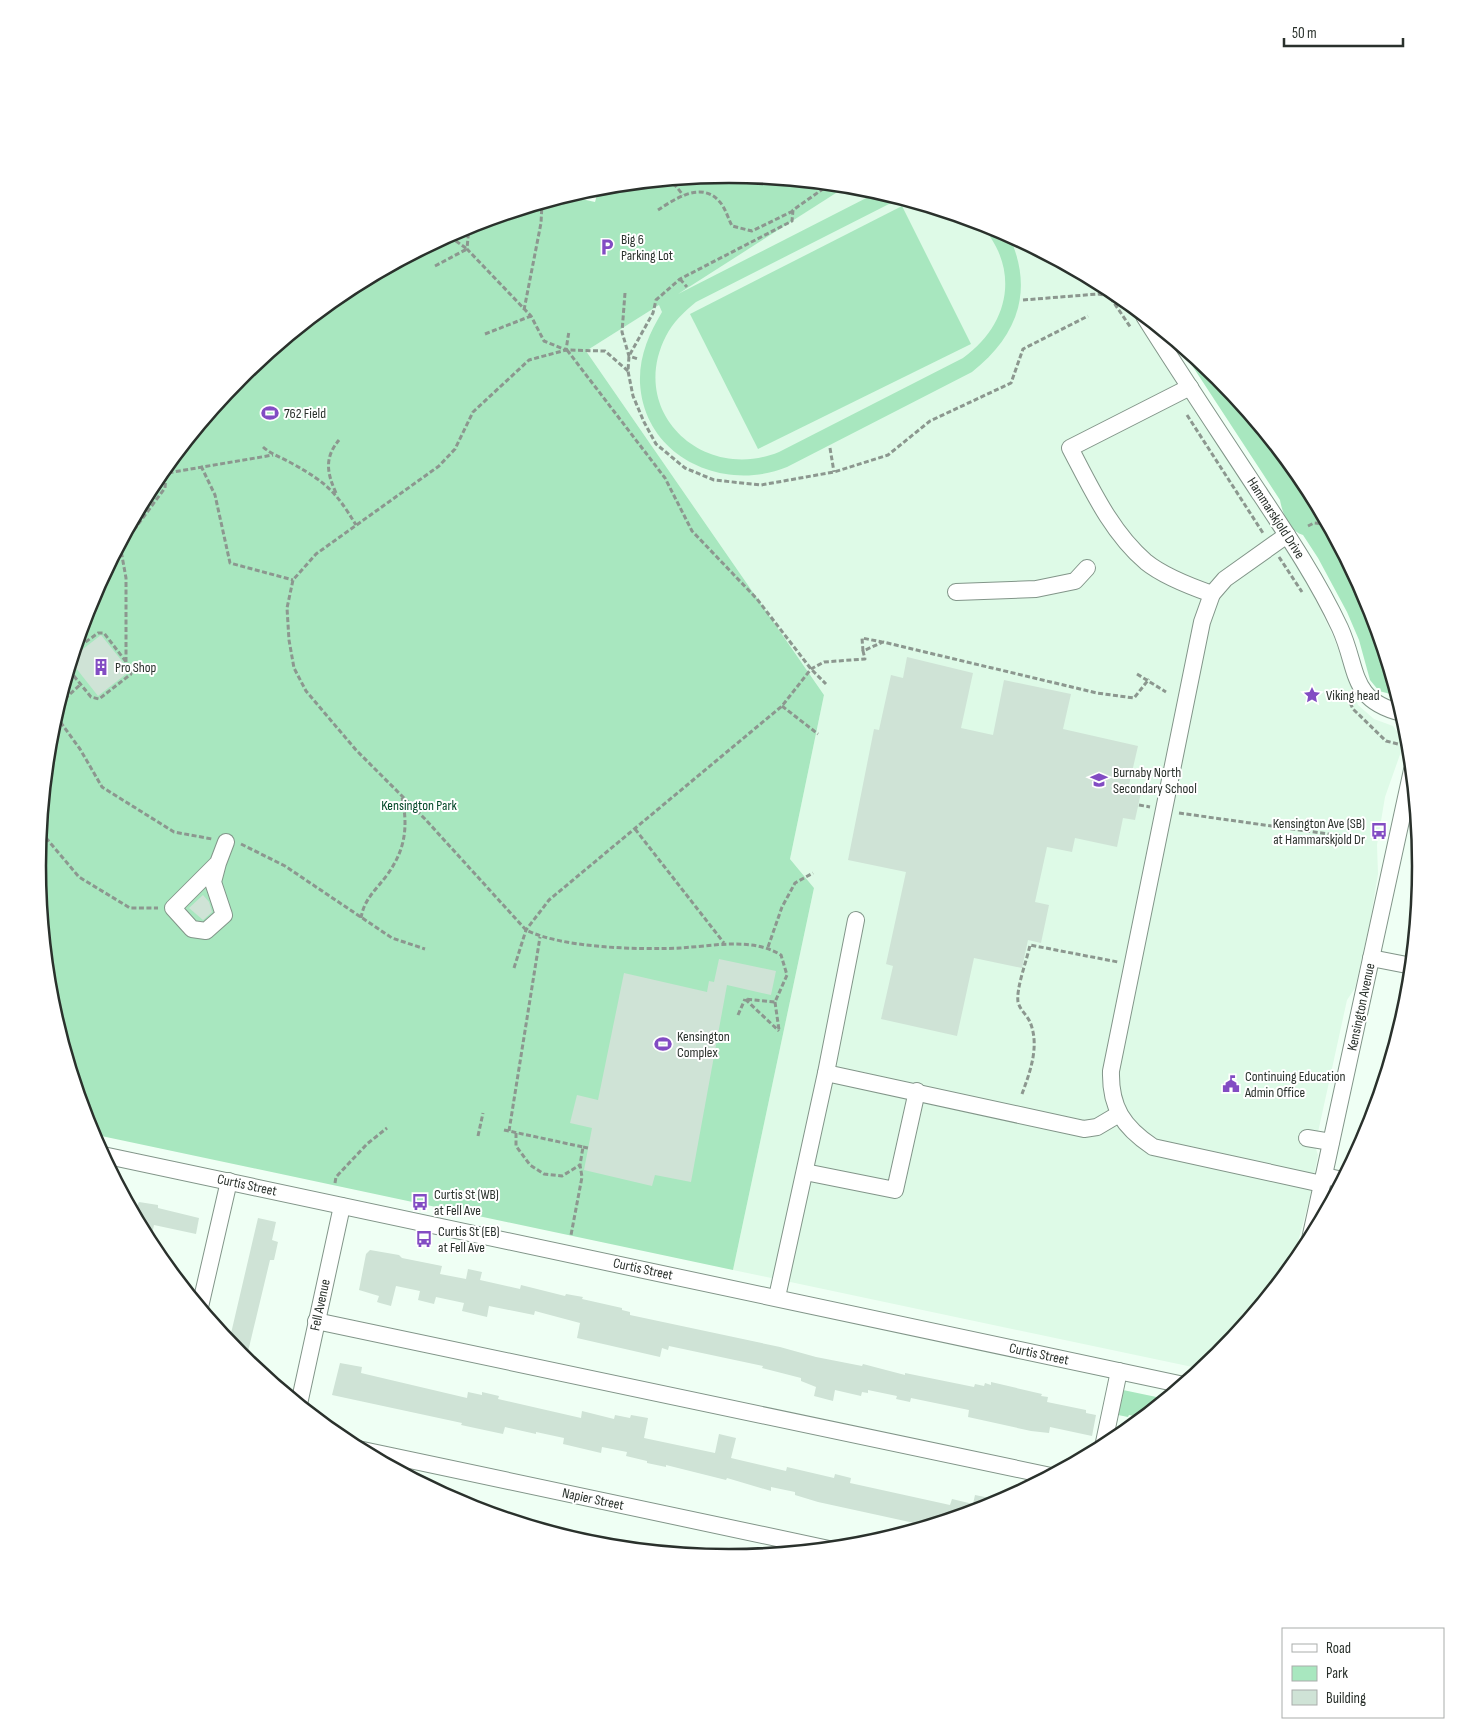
<svg xmlns="http://www.w3.org/2000/svg" width="1459" height="1733" viewBox="0 0 1459 1733" font-family="'Sofia Sans Condensed',sans-serif">
  <rect width="100%" height="100%" fill="#effff4"/>
  <!-- built -->
  <polygon fill="#defae7" points="847,186 865,188 995,227 1114,291 1122,297 1303,574 1334,638 1358,705 1374,719 1393,726 1401,737 1403,746 1385,797 1377,845 1378,874 1370,922 1355,988 1347,1000 1315,1146 1318,1155 1310,1197 1291,1268 1219,1356 1202,1369 733,1270 814,888 790,859 824,695 586,351"/>
  <!-- green -->
  <g fill="#a8e7bf">
    <path d="M 730,175 L 847,186 L 678,294 L 878,192 L 905,200 L 889,204 L 696,302 C 684,312 673,322 666,336 C 627,412 703,483 779,452 L 963,358 C 1011,324 1021,266 978,222 L 1008,234 C 1035,289 1018,336 972,372 L 787,467 C 723,493 644,457 640,383 C 639,356 649,334 662,312 L 659,305 L 586,351 L 824,695 L 790,859 L 814,888 L 733,1270 L 92,1134 L 51,1001 L 38,867 L 51,731 L 90,601 L 154,482 L 240,377 L 345,291 L 465,227 L 568,196 L 595,202 L 599,187 Z"/>
    <polygon points="902,206 971,344 758,449 690,314"/>
    <path d="M 1178,344 L 1219,377 L 1305,482 L 1369,602 L 1398,696 L 1379,691 L 1370,680 L 1359,640 L 1347,612 L 1318,558 L 1303,535 C 1289,531 1282,512 1280,500 Z"/>
    <polygon points="1123,1390 1166,1399 1143,1418 1129,1415 1128,1417 1118,1415"/>
  </g>
  <!-- building -->
  <g fill="#cfe3d6">
    <polygon points="101,635 130,671 98,696 72,663 74,656"/>
    <polygon points="907,657 973,673 961,728 993,735 1004,680 1071,694 1063,729 1138,746 1129,785 1142,788 1135,820 1123,818 1117,847 1075,838 1072,852 1047,847 1035,902 1049,905 1041,943 1028,940 1022,968 974,958 957,1036 881,1019 893,966 886,964 906,872 848,860 874,729 879,730 891,675 903,678"/>
    <polygon points="203,895 209,902 212,912 203,920 189,908"/>
    <polygon points="719,959 776,971 771,995 727,985 691,1182 655,1175 652,1186 584,1170 592,1128 570,1123 577,1095 598,1100 624,973 707,992 709,981 714,982"/>
    <polygon points="139,1202 158,1205 158,1208 199,1218 196,1234 154,1225 150,1243 134,1213"/>
    <polygon points="258,1218 276,1222 272,1240 278,1242 274,1260 270,1260 246,1360 229,1342"/>
    <polygon points="370,1250 399,1255 402,1258 442,1266 440,1274 466,1279 468,1269 482,1272 480,1280 520,1289 521,1285 565,1296 566,1294 583,1297 582,1299 622,1308 622,1310 630,1312 630,1315 780,1347 816,1357 862,1366 863,1364 905,1375 905,1373 974,1387 975,1384 984,1386 985,1383 991,1385 991,1382 1042,1394 1041,1396 1048,1397 1047,1402 1086,1410 1086,1413 1096,1415 1092,1436 1050,1427 1049,1433 1031,1431 968,1417 969,1410 911,1398 910,1402 896,1399 897,1396 868,1390 868,1393 862,1392 861,1396 835,1390 833,1401 814,1396 816,1387 801,1381 801,1378 762,1368 763,1366 669,1346 668,1350 662,1348 660,1357 577,1338 580,1323 535,1311 534,1315 489,1306 487,1317 462,1311 464,1303 436,1297 434,1304 418,1300 420,1291 396,1286 391,1306 380,1303 377,1302 379,1296 359,1290 366,1254"/>
    <polygon points="340,1363 362,1367 361,1373 467,1398 468,1392 482,1395 482,1392 499,1396 498,1399 581,1418 582,1411 614,1419 615,1415 630,1418 631,1415 648,1418 644,1438 715,1453 719,1434 736,1438 731,1458 786,1471 787,1467 834,1478 835,1474 851,1478 850,1483 950,1505 952,1499 973,1504 975,1495 990,1498 989,1507 928,1526 818,1502 795,1495 795,1492 771,1487 771,1491 727,1478 726,1480 666,1465 666,1467 647,1463 647,1461 626,1456 627,1452 602,1447 601,1453 563,1444 564,1438 536,1432 536,1434 505,1427 503,1434 461,1425 462,1423 332,1395"/>
  </g>
  <g fill="none" stroke-linecap="round" stroke-linejoin="round">
    <!-- minor casing -->
    <g stroke="#829589" stroke-width="18">
      <g id="minor">
        <path d="M 1144,316 C 1181,375 1220,433 1258,491 C 1288,536 1317,579 1340,628 C 1359,670 1349,700 1402,713"/>
        <path d="M 1190,387 L 1070,448 C 1091,488 1111,532 1146,562 C 1162,575 1192,587 1212,594"/>
        <path d="M 1287,535 L 1225,579 L 1212,594 L 1202,622 L 1111,1071 C 1110,1107 1123,1127 1153,1147 L 1322,1184"/>
        <polyline points="956,592 1036,589 1075,581 1087,568"/>
        <polyline points="218,863 213,882 224,915 206,931 192,929 173,908 218,863 226,842"/>
        <polyline points="856,920 826,1073 1084,1129 1097,1127 1119,1114"/>
        <polyline points="1371,958 1412,966"/>
        <polyline points="1307,1138 1331,1142"/>
        <polyline points="103,1155 1184,1385"/>
        <polyline points="805,1172 895,1190 917,1091"/>
        <polyline points="1324,1176 1343,1180"/>
        <polyline points="1309,1244 1412,770"/>
        <polyline points="777,1297 826,1073"/>
        <polyline points="200,1307 229,1181"/>
        <polyline points="316,1321 1051,1476"/>
        <polyline points="299,1404 342,1206"/>
        <polyline points="1103,1447 1119,1371"/>
        <polyline points="358,1449 829,1549"/>
      </g>
    </g>
    <!-- path -->
    <g stroke="#8c978f" stroke-width="3" stroke-dasharray="5 2.5" stroke-linecap="butt">
      <polyline points="658,181 675,185 683,195"/>
      <polyline points="830,184 793,210 792,221 680,279 656,300 653,313 629,356 628,371 633,396 644,422 656,444 685,468 714,480 761,485 834,472 888,455 930,421 1011,383 1023,349 1088,316"/>
      <path d="M 658,210 C 675,199 701,181 719,201 C 725,207 728,218 732,226 L 752,231 L 793,211"/>
      <polyline points="469,226 467,249 531,316 544,341 566,350 569,331"/>
      <polyline points="435,266 467,249 449,236"/>
      <polyline points="680,279 687,287"/>
      <polyline points="1102,285 1131,328"/>
      <polyline points="625,293 622,332 629,356 638,359"/>
      <polyline points="1023,300 1098,294 1110,296"/>
      <polyline points="524,310 541,223 542,204"/>
      <polyline points="485,334 531,316"/>
      <polyline points="567,350 665,478 692,531 757,599 811,669 826,684"/>
      <path d="M 628,371 L 605,351 L 566,350 L 529,360 L 473,412 L 455,449 L 439,466 L 316,554 L 293,580 L 287,608 L 289,640 L 294,668 L 306,691 L 356,750 L 425,819 L 526,930 C 562,948 639,950 680,948 C 713,946 752,937 781,955 L 787,975 L 775,1002 L 745,999 L 779,1031"/>
      <polyline points="1220,392 1225,384"/>
      <polyline points="1187,415 1263,533"/>
      <path d="M 263,447 C 272,455 283,458 293,464 C 327,483 336,492 356,525"/>
      <polyline points="830,448 834,472"/>
      <polyline points="201,466 215,495 230,563 293,580"/>
      <polyline points="161,474 273,455"/>
      <path d="M 336,493 C 327,473 324,458 339,440"/>
      <polyline points="1308,526 1314,523 1327,524"/>
      <polyline points="127,533 133,531 165,488 166,473"/>
      <polyline points="120,545 126,578 126,662"/>
      <polyline points="1279,557 1302,592"/>
      <polyline points="863,651 862,638 882,642"/>
      <polyline points="69,670 91,697 99,699 131,674 130,667 104,633 98,633 76,649"/>
      <polyline points="1137,674 1166,692"/>
      <polyline points="1347,696 1353,709 1386,741 1410,747"/>
      <polyline points="59,704 81,684"/>
      <polyline points="782,706 818,734"/>
      <polyline points="56,716 80,749 102,787 174,832 212,839"/>
      <polyline points="1139,805 1150,807"/>
      <polyline points="1179,813 1364,839"/>
      <polyline points="635,829 724,943"/>
      <polyline points="41,832 79,877 130,908 158,908"/>
      <polyline points="241,844 285,866 392,938 425,949"/>
      <path d="M 361,918 C 364,899 376,890 387,875 C 406,849 408,826 402,797"/>
      <polyline points="768,947 782,907 795,883 813,873"/>
      <polyline points="514,968 526,930 549,900 782,706 811,669 824,662 865,659 863,651 883,642 1097,693 1134,698 1149,679"/>
      <polyline points="775,1002 779,1030"/>
      <polyline points="738,1015 745,999"/>
      <path d="M 1022,1094 C 1030,1072 1040,1046 1030,1022 C 1027,1015 1020,1010 1018,1002 C 1016,988 1027,960 1030,945 L 1118,962"/>
      <polyline points="504,1130 583,1147 580,1165 582,1177 571,1235"/>
      <polyline points="509,1131 540,937"/>
      <polyline points="516,1133 516,1146 530,1165 544,1174 562,1176 580,1165"/>
      <polyline points="478,1136 483,1113"/>
      <polyline points="583,1147 588,1148"/>
      <polyline points="335,1183 336,1177 367,1144 387,1128"/>
      <polyline points="1215,1348 1224,1350"/>
    </g>
    <!-- minor -->
    <use href="#minor" stroke="#fff" stroke-width="16"/>
  </g>
  <!-- icons -->
  <defs>
    <g id="parking-bare" transform="scale(1.35)"><path d="M-3.5-5.5H1a3.5 3.5 0 0 1 0 7H-1V5.5H-3.5ZM-1-3.4V-.6H.8a1.4 1.4 0 0 0 0-2.8Z" fill="#824cc3" stroke="#fff" stroke-width="2.5" paint-order="stroke"/></g>
    <g id="stadium-bare" transform="scale(1.35)"><path d="M0-5a6.5 5 0 1 0 0 10a6.5 5 0 1 0 0-10ZM-3.5-1.8h7v3.6h-7Z" fill="#824cc3" stroke="#fff" stroke-width="2.5" paint-order="stroke"/></g>
    <g id="building-bare" transform="scale(1.35)"><path d="M-4-6H4V6H1V3H-1V6H-4ZM-2.5-4.3h1.7v1.8h-1.7ZM.8-4.3h1.7v1.8H.8ZM-2.5-1h1.7V.8h-1.7ZM.8-1h1.7V.8H.8Z" fill="#824cc3" stroke="#fff" stroke-width="2.5" paint-order="stroke"/></g>
    <g id="sight-bare" transform="scale(1.35)"><path d="M0-6L1.8-2.2L6-1.7L2.9 1.2L3.7 5.4L0 3.3L-3.7 5.4L-2.9 1.2L-6-1.7L-1.8-2.2Z" fill="#824cc3" stroke="#fff" stroke-width="2.5" paint-order="stroke"/></g>
    <g id="school-bare" transform="scale(1.35)"><path d="M0-5L7-2L0 1L-7-2ZM-4 1L0 2.5L4 1V4Q0 6-4 4Z" fill="#824cc3" stroke="#fff" stroke-width="2.5" paint-order="stroke"/></g>
    <g id="bus-bare" transform="scale(1.35)"><path d="M-5-6H5V4H4V6H2V4H-2V6H-4V4H-5ZM-3.5-4V0h7V-4ZM-3.5 1.2v1.5H-2V1.2ZM2 1.2v1.5H3.5V1.2Z" fill="#824cc3" stroke="#fff" stroke-width="2.5" paint-order="stroke"/></g>
    <g id="civic-bare" transform="scale(1.35)"><path d="M-.6-6.5H3V-4.5H.6V-3L4-1V1h2V6H-6V1h2V-1L-.6-3ZM-1.2 2.5V6h2.4V2.5Z" fill="#824cc3" stroke="#fff" stroke-width="2.5" paint-order="stroke"/></g>
  </defs>
  <g fill-rule="evenodd">
    <use href="#parking-bare" x="607" y="247"/>
    <use href="#stadium-bare" x="270" y="413"/>
    <use href="#building-bare" x="101" y="667"/>
    <use href="#sight-bare" x="1312" y="695"/>
    <use href="#school-bare" x="1099" y="780"/>
    <use href="#bus-bare" x="1379" y="831"/>
    <use href="#stadium-bare" x="663" y="1044"/>
    <use href="#civic-bare" x="1231" y="1084"/>
    <use href="#bus-bare" x="420" y="1202"/>
    <use href="#bus-bare" x="424" y="1239"/>
  </g>
  <g text-anchor="middle" dominant-baseline="central" stroke-width="4" stroke-linejoin="round" paint-order="stroke">
    <!-- poi labels -->
    <g font-size="14" fill="#2a312c" stroke="#fff" text-anchor="start">
      <text x="621" y="239">Big 6<tspan x="621" dy="16">Parking Lot</tspan></text>
      <text x="284" y="413">762 Field</text>
      <text x="115" y="667">Pro Shop</text>
      <text x="1326" y="695">Viking head</text>
      <text x="1113" y="772">Burnaby North<tspan x="1113" dy="16">Secondary School</tspan></text>
      <text x="1365" y="823" text-anchor="end">Kensington Ave (SB)<tspan x="1365" dy="16">at Hammarskjold Dr</tspan></text>
      <text x="677" y="1036">Kensington<tspan x="677" dy="16">Complex</tspan></text>
      <text x="1245" y="1076">Continuing Education<tspan x="1245" dy="16">Admin Office</tspan></text>
      <text x="434" y="1194">Curtis St (WB)<tspan x="434" dy="16">at Fell Ave</tspan></text>
      <text x="438" y="1231">Curtis St (EB)<tspan x="438" dy="16">at Fell Ave</tspan></text>
    </g>
    <!-- street labels -->
    <g font-size="14" fill="#2a312c" stroke="#fff">
      <text transform="translate(1276 518) rotate(57)">Hammarskjold Drive</text>
      <text transform="translate(1361 1007) rotate(-78)">Kensington Avenue</text>
      <text transform="translate(247 1185) rotate(12)">Curtis Street</text>
      <text transform="translate(643 1269) rotate(12)">Curtis Street</text>
      <text transform="translate(320 1305) rotate(-78)">Fell Avenue</text>
      <text transform="translate(1039 1354) rotate(12)">Curtis Street</text>
      <text transform="translate(593 1499) rotate(12)">Napier Street</text>
    </g>
    <!-- park labels -->
    <g font-size="14" fill="#004626" stroke="#fff">
      <text x="419" y="805">Kensington Park</text>
    </g>
  </g>
  <!-- crop -->
  <path d="M0 0H1459V1733H0ZM46 866a683 683 0 1 1 1366 0a683 683 0 1 1-1366 0Z" fill="#fff" fill-rule="evenodd"/>
  <path fill="none" stroke="#2a312c" stroke-width="2.5" d="M46 866a683 683 0 1 1 1366 0a683 683 0 1 1-1366 0Z"/>
  <!-- legend -->
  <rect x="1282" y="1628" width="162" height="90" fill="#ffffff" stroke="#aaadab"/>
  <rect x="1292" y="1644" width="25" height="8" fill="#ffffff" stroke="#aaadab"/>
  <text x="1326" y="1653" font-size="15" fill="#2a312c">Road</text>
  <rect x="1292" y="1666" width="25" height="15" fill="#a8e7bf" stroke="#aaadab"/>
  <text x="1326" y="1678" font-size="15" fill="#2a312c">Park</text>
  <rect x="1292" y="1690" width="25" height="15" fill="#cfe3d6" stroke="#aaadab"/>
  <text x="1326" y="1703" font-size="15" fill="#2a312c">Building</text>
  <!-- scale -->
  <path d="M1284 38v8h119v-8" fill="none" stroke="#2a312c" stroke-width="2.5"/>
  <text x="1292" y="38" font-size="15" fill="#2a312c" stroke="#ffffff" stroke-width="4" paint-order="stroke">50 m</text>
</svg>
